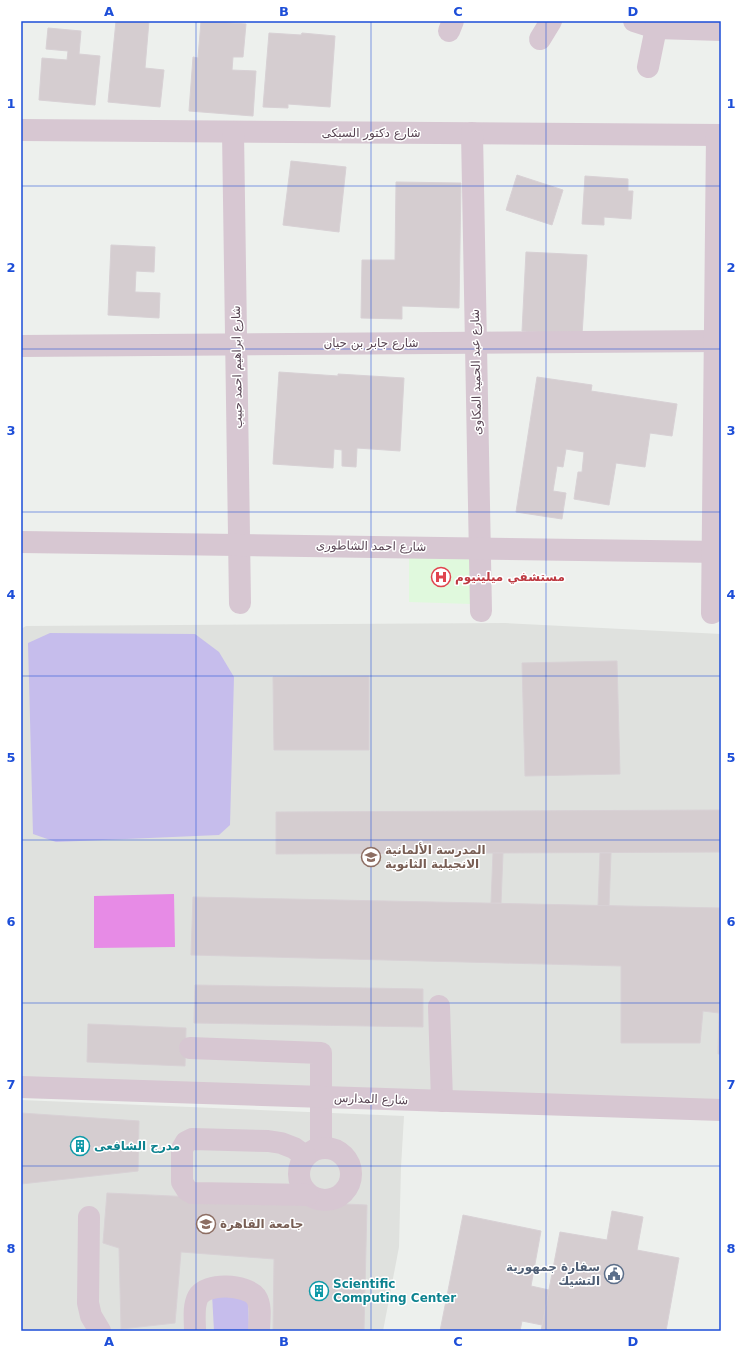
<svg xmlns="http://www.w3.org/2000/svg" width="742" height="1352" viewBox="0 0 742 1352" font-family="'DejaVu Sans','Noto Sans Arabic',sans-serif">
  <rect width="100%" height="100%" fill="#edf0ed"/>
  <!-- education -->
  <g fill="#dfe1de">
    <polygon points="505,623 721,634 721,1101 21,1080 21,629 26,626"/>
    <polygon points="21,1100 404,1116 401,1167 399,1247 383,1331 21,1331"/>
  </g>
  <!-- medical -->
  <polygon fill="#e0f9dd" points="409,550 472,551 472,604 409,602"/>
  <!-- green -->
  <g fill="#c6bdec">
    <polygon points="50,633 195,634 219,652 234,677 230,825 219,835 56,842 33,834 28,643"/>
    <polygon points="212,1294 248,1295 249,1331 214,1331"/>
  </g>
  <!-- water -->
  <polygon fill="#e78be6" points="174,894 175,947 94,948 94,896"/>
  <!-- building -->
  <g fill="#d5cdd0" stroke="#d8d1d5">
    <polygon points="116,21 149,21 145,68 164,70 160,107 108,102"/>
    <polygon points="201,21 246,24 243,57 233,57 232,70 256,71 253,116 189,111 193,57 198,58"/>
    <polygon points="48,28 81,31 79,54 100,56 95,105 39,100 42,58 67,60 68,51 46,49"/>
    <polygon points="269,33 301,35 302,33 335,36 330,107 288,104 288,108 263,107"/>
    <polygon points="291,161 346,167 339,232 283,225"/>
    <polygon points="517,175 563,190 552,225 506,210"/>
    <polygon points="585,176 628,179 628,191 633,191 631,219 604,217 604,225 582,224"/>
    <polygon points="396,182 461,183 459,308 402,306 402,319 361,318 362,260 395,260"/>
    <polygon points="111,245 155,247 154,272 136,271 135,292 160,293 159,318 108,315"/>
    <polygon points="526,252 587,255 582,335 522,331"/>
    <polygon points="279,372 338,376 338,374 404,378 400,451 357,448 356,467 342,466 342,450 334,449 333,468 273,464"/>
    <polygon points="537,377 592,385 591,391 677,404 672,436 650,433 645,467 616,463 609,505 574,499 578,472 582,472 584,452 566,449 563,467 557,466 553,491 566,493 562,519 516,512"/>
    <polygon points="617,661 620,774 525,776 522,663"/>
    <polygon points="369,676 369,750 274,750 273,677"/>
    <polygon points="721,810 721,852 276,854 276,812"/>
    <polygon points="493,853 503,853 501,903 491,903"/>
    <polygon points="600,853 611,853 609,906 598,906"/>
    <polygon points="193,897 721,908 721,1054 718,1054 719,1013 703,1011 700,1043 621,1043 621,966 191,955"/>
    <polygon points="195,985 423,989 423,1027 194,1023"/>
    <polygon points="88,1024 186,1028 185,1066 87,1062"/>
    <polygon points="21,1113 139,1121 138,1171 21,1184"/>
    <polygon points="107,1193 367,1205 364,1331 273,1331 274,1259 181,1252 175,1323 121,1329 119,1248 103,1243"/>
    <polygon points="612,1211 643,1217 637,1250 679,1258 666,1331 541,1331 560,1232 607,1240"/>
    <polygon points="463,1215 541,1231 531,1286 549,1290 542,1325 522,1321 520,1331 440,1331"/>
  </g>
  <g fill="none" stroke-linecap="round" stroke-linejoin="round">
    <!-- minor -->
    <g stroke="#d7c7d2" stroke-width="22">
      <polyline points="634,21 656,28 721,30"/>
      <polyline points="449,31 453,21"/>
      <polyline points="540,39 551,21"/>
      <polyline points="648,67 656,28"/>
      <polyline points="21,130 721,135"/>
      <polyline points="233,132 240,603"/>
      <polyline points="472,133 481,611"/>
      <polyline points="21,346 721,341"/>
      <polyline points="21,542 721,552"/>
      <polyline points="712,613 717,135"/>
      <polyline points="439,1006 442,1101"/>
      <polyline points="190,1048 321,1053 321,1148"/>
      <polyline points="21,1087 721,1110"/>
      <circle cx="325" cy="1174" r="26"/>
      <polyline points="305,1156 294,1148 281,1143 268,1141 192,1139 186,1142 182,1149 182,1182 187,1190 192,1193 308,1195"/>
      <polyline points="89,1217 88,1303 91,1316 100,1331"/>
      <path d="M 195,1331 C 195,1321 193,1306 198,1297 C 206,1282 246,1284 256,1297 C 262,1306 259,1321 259,1331"/>
    </g>
  </g>
  <!-- grid -->
  <path fill="none" stroke="#1d4ed8" stroke-width="1" stroke-opacity="0.55" d="M 196,21 L 196,1331M 371,21 L 371,1331M 546,21 L 546,1331M 21,186 L 721,186M 21,349 L 721,349M 21,512 L 721,512M 21,676 L 721,676M 21,840 L 721,840M 21,1003 L 721,1003M 21,1166 L 721,1166"/>
  <!-- icons -->
  <defs>
    <g id="hospital-ring" transform="scale(1)"><circle r="9.5" fill="#fff" stroke="#e0444e" stroke-width="1.5"/><path d="M-5-5h3v3.5h4V-5h3V5h-3V1.5h-4V5h-3Z" fill="#e0444e"/></g>
    <g id="school-ring" transform="scale(1)"><circle r="9.5" fill="#fff" stroke="#8d6e63" stroke-width="1.5"/><path d="M0-5L7-2L0 1L-7-2ZM-4 1L0 2.5L4 1V4Q0 6-4 4Z" fill="#8d6e63"/></g>
    <g id="building-ring" transform="scale(1)"><circle r="9.5" fill="#fff" stroke="#0f9aa8" stroke-width="1.5"/><path d="M-4-6H4V6H1V3H-1V6H-4ZM-2.5-4.3h1.7v1.8h-1.7ZM.8-4.3h1.7v1.8H.8ZM-2.5-1h1.7V.8h-1.7ZM.8-1h1.7V.8H.8Z" fill="#0f9aa8"/></g>
    <g id="university-ring" transform="scale(1)"><circle r="9.5" fill="#fff" stroke="#8d6e63" stroke-width="1.5"/><path d="M0-5L7-2L0 1L-7-2ZM-4 1L0 2.5L4 1V4Q0 6-4 4Z" fill="#8d6e63"/></g>
    <g id="civic-ring" transform="scale(1)"><circle r="9.5" fill="#fff" stroke="#5c6f8a" stroke-width="1.5"/><path d="M-.6-6.5H3V-4.5H.6V-3L4-1V1h2V6H-6V1h2V-1L-.6-3ZM-1.2 2.5V6h2.4V2.5Z" fill="#5c6f8a"/></g>
  </defs>
  <g fill-rule="evenodd">
    <use href="#hospital-ring" x="441" y="577"/>
    <use href="#school-ring" x="371" y="857"/>
    <use href="#building-ring" x="80" y="1146"/>
    <use href="#university-ring" x="206" y="1224"/>
    <use href="#civic-ring" x="614" y="1274"/>
    <use href="#building-ring" x="319" y="1291"/>
  </g>
  <g text-anchor="middle" dominant-baseline="central" stroke-width="3" stroke-linejoin="round" paint-order="stroke">
    <!-- street labels -->
    <g font-size="12" fill="#594654" stroke="#fff">
      <text x="371" y="133">شارع دكتور السبكى</text>
      <text x="371" y="343">شارع جابر بن حيان</text>
      <text transform="translate(237 367) rotate(-91)">شارع ابراهيم احمد حبيب</text>
      <text transform="translate(476 372) rotate(-91)">شارع عبد الحميد المكاوى</text>
      <text transform="translate(371 546) rotate(1)">شارع احمد الشاطورى</text>
      <text transform="translate(371 1099) rotate(2)">شارع المدارس</text>
    </g>
    <!-- health labels -->
    <g font-size="12" font-weight="bold" fill="#be3a42" stroke="#fff" text-anchor="start">
      <text x="455" y="577">مستشفي ميلينيوم</text>
    </g>
    <!-- education labels -->
    <g font-size="12" font-weight="bold" fill="#785e54" stroke="#fff" text-anchor="start">
      <text x="385" y="850">المدرسة الألمانية<tspan x="385" dy="14">الانجيلية الثانوية</tspan></text>
      <text x="220" y="1224">جامعة القاهرة</text>
    </g>
    <!-- culture labels -->
    <g font-size="12" font-weight="bold" fill="#0d838f" stroke="#fff" text-anchor="start">
      <text x="94" y="1146">مدرج الشافعى</text>
      <text x="333" y="1284">Scientific<tspan x="333" dy="14">Computing Center</tspan></text>
    </g>
    <!-- service labels -->
    <g font-size="12" font-weight="bold" fill="#4e5e75" stroke="#fff" text-anchor="end">
      <text x="600" y="1267">سفارة جمهورية<tspan x="600" dy="14">التشيك</tspan></text>
    </g>
  </g>
  <!-- border -->
  <rect width="742" height="1352" fill="none" stroke="#ffffff" stroke-width="44"/>
  <rect x="22" y="22" width="698" height="1308" fill="none" stroke="#1d4ed8" stroke-width="1.5"/>
  <g font-size="13" text-anchor="middle" font-weight="bold" fill="#1d4ed8">
    <text x="109" y="16">A</text>
    <text x="284" y="16">B</text>
    <text x="458" y="16">C</text>
    <text x="633" y="16">D</text>
    <text x="11" y="108">1</text>
    <text x="731" y="108">1</text>
    <text x="11" y="272">2</text>
    <text x="731" y="272">2</text>
    <text x="11" y="435">3</text>
    <text x="731" y="435">3</text>
    <text x="11" y="599">4</text>
    <text x="731" y="599">4</text>
    <text x="11" y="762">5</text>
    <text x="731" y="762">5</text>
    <text x="11" y="926">6</text>
    <text x="731" y="926">6</text>
    <text x="11" y="1089">7</text>
    <text x="731" y="1089">7</text>
    <text x="11" y="1253">8</text>
    <text x="731" y="1253">8</text>
    <text x="109" y="1346">A</text>
    <text x="284" y="1346">B</text>
    <text x="458" y="1346">C</text>
    <text x="633" y="1346">D</text>
  </g>
</svg>
